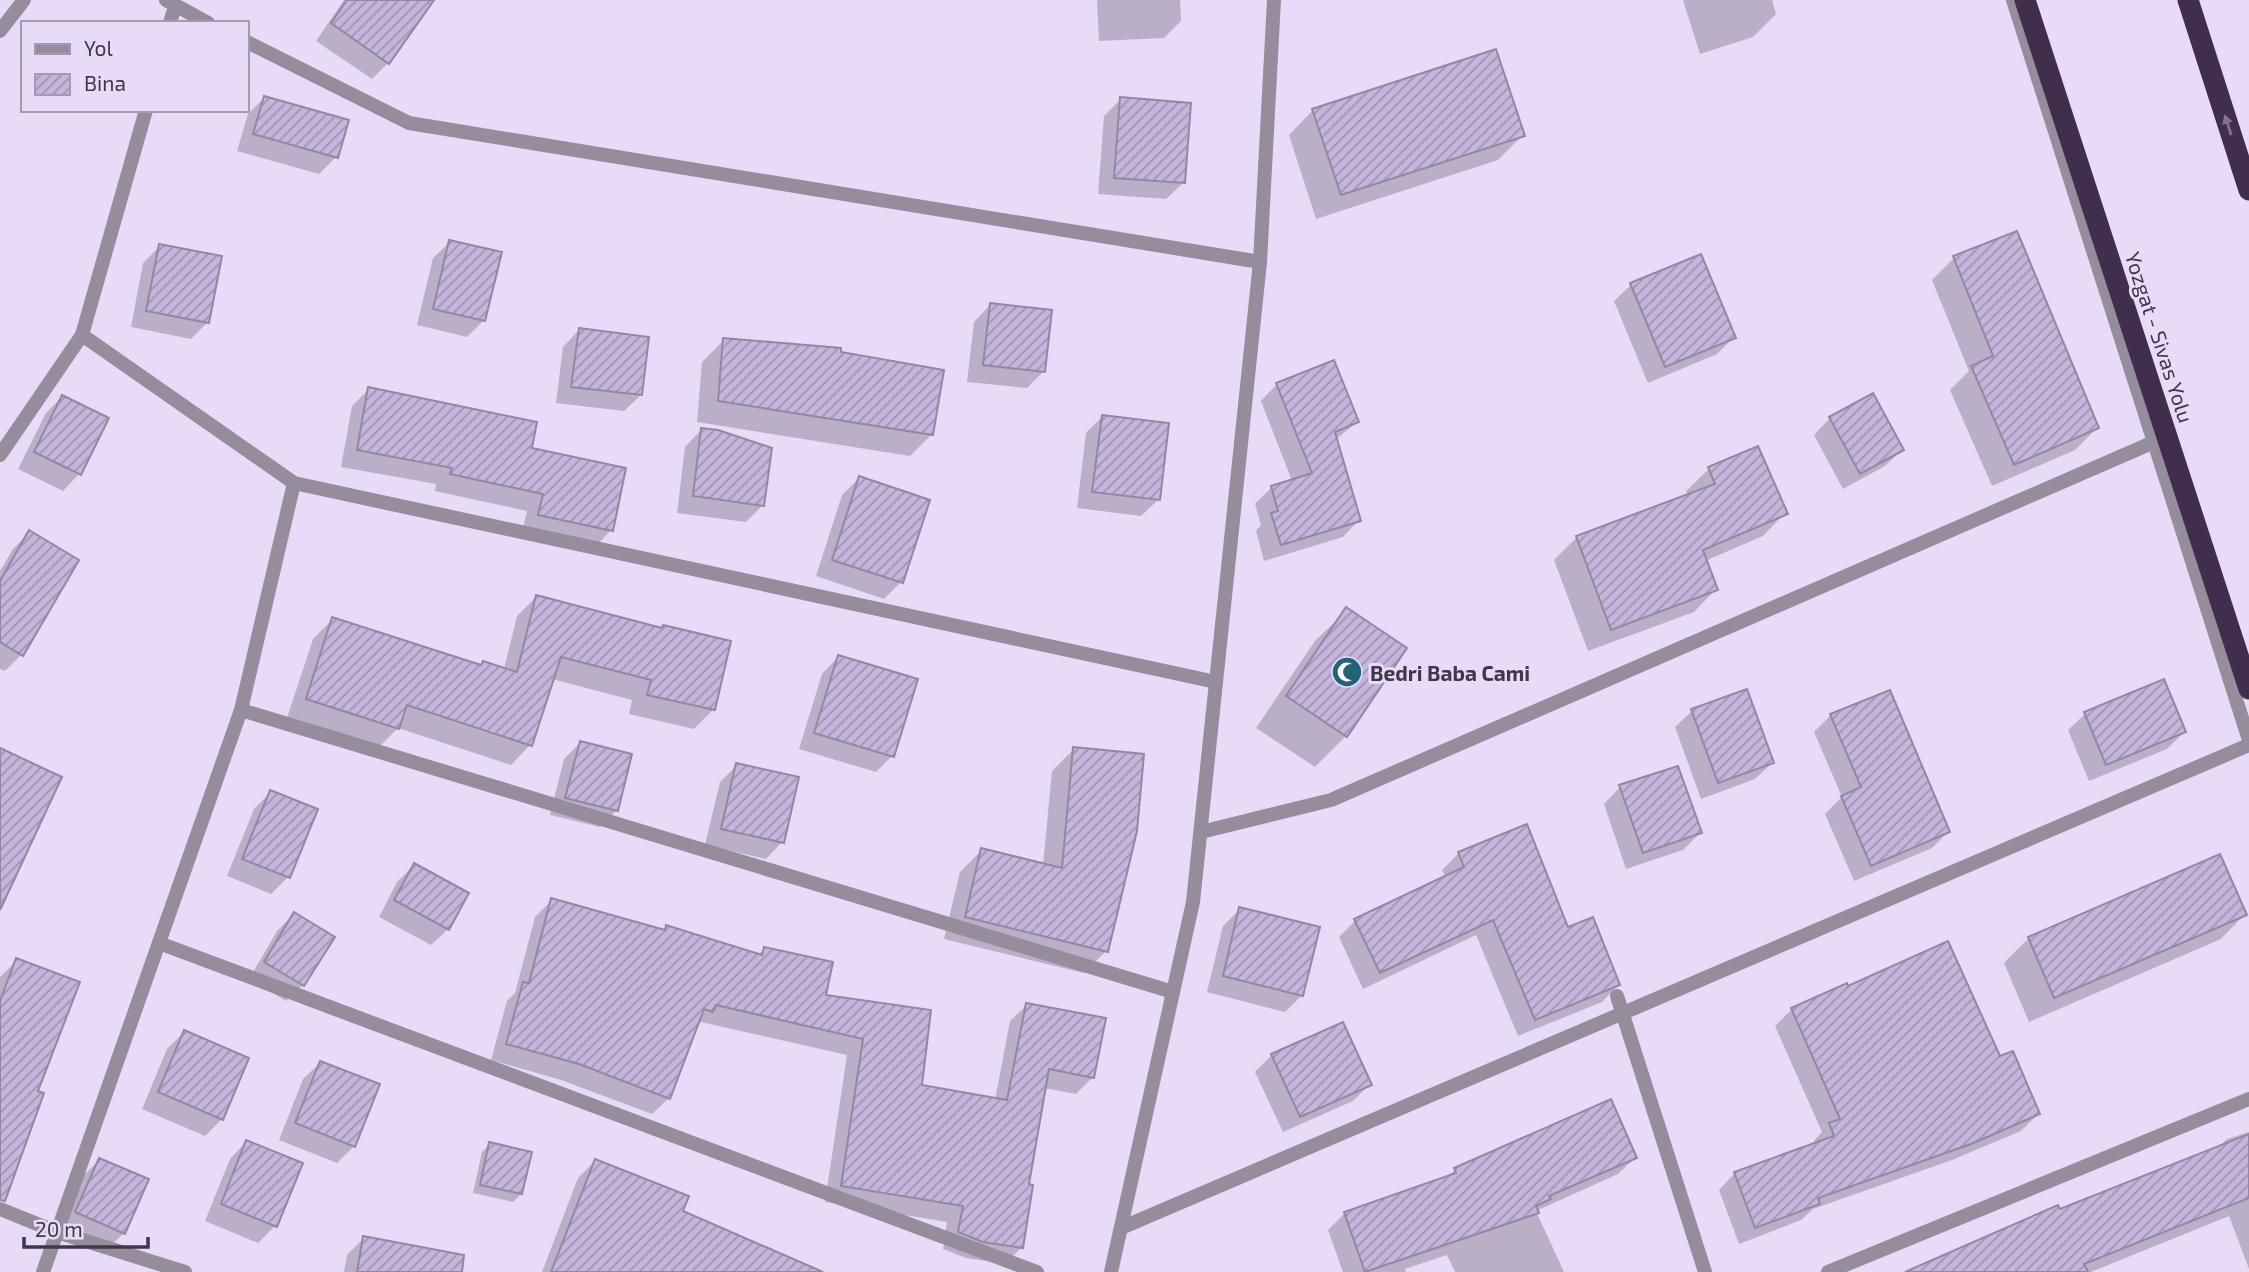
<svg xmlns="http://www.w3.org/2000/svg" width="2249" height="1272" viewBox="0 0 2249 1272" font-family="'Exo 2',sans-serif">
  <defs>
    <pattern id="building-hatch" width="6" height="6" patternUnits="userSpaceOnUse" patternTransform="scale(1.75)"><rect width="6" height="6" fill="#c5b4db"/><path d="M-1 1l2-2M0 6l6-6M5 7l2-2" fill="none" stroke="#a193b3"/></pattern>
  </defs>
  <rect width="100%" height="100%" fill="#e8dbf8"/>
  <!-- shadow -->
  <g fill="#0003">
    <polygon points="344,0 410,0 388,63 372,79 316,41"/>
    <polygon points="1097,0 1180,0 1181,21 1164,38 1099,41"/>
    <polygon points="1683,0 1772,0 1776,14 1753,37 1700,54"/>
    <polygon points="264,98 336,157 319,174 237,151 248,114"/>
    <polygon points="1121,99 1183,183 1166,199 1098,194 1104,116"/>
    <polygon points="1313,110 1523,135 1498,160 1316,219 1289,135"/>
    <polygon points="450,242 484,320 467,337 417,325 433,258"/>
    <polygon points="160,246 208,322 191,339 131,327 143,263"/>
    <polygon points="1954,258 2097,428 2075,450 1992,486 1950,390 1969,371 1932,280"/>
    <polygon points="1631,285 1734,337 1717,354 1648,383 1614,301"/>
    <polygon points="990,305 1044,371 1027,388 967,382 974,322"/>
    <polygon points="579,330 641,395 624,411 556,403 563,347"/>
    <polygon points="724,340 839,354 932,434 910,456 697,422 702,362"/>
    <polygon points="1277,384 1357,422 1335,440 1359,520 1343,537 1264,561 1256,531 1261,525 1255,504 1272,487 1292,481 1261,401"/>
    <polygon points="369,389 530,450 611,530 595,547 522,532 527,511 435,491 436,484 341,467 352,406"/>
    <polygon points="62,397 107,419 79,474 63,491 18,469 46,413"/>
    <polygon points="1103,416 1158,500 1141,516 1077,508 1086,433"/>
    <polygon points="1830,418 1902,450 1885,466 1843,489 1814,435"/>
    <polygon points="701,430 763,505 746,522 677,513 685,447"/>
    <polygon points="1757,448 1785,513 1763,536 1705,561 1716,589 1694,612 1588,651 1554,560 1577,537 1688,496 1686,491 1709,469"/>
    <polygon points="859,478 901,582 884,599 816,576 842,495"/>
    <polygon points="30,532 21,655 5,671 0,669 0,571 13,549"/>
    <polygon points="537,596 661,630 714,709 694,729 629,714 632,700 552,679 530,745 511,765 398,728 378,748 287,718 313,639 333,619 480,666 483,663 504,669 517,616"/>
    <polygon points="1347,610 1346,736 1315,767 1256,728 1315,641"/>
    <polygon points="838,657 892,756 876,772 799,749 822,674"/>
    <polygon points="1692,711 1772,763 1755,779 1701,799 1675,727"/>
    <polygon points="2085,714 2184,732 2167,749 2089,781 2068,730"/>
    <polygon points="1831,715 1948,832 1932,848 1854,881 1825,814 1842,797 1814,732"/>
    <polygon points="580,743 617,810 600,827 550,815 564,759"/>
    <polygon points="1074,749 1106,951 1084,973 944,939 960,872 982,850 1043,865 1052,771"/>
    <polygon points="737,765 782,842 766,859 705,845 720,782"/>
    <polygon points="1620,787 1700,833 1683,850 1626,869 1604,804"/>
    <polygon points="271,792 288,877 271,894 227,876 254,809"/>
    <polygon points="1459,853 1567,929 1618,985 1602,1002 1518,1036 1476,935 1363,989 1339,937 1355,921 1446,878 1442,870"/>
    <polygon points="2220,856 2245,914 2221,939 2029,1022 2004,963 2029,938"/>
    <polygon points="414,865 448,929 431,945 379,917 397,882"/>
    <polygon points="552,900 663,931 667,927 758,955 764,949 824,997 920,1086 995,1100 1010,1021 1027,1005 1093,1077 1076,1094 1044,1088 1027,1185 1022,1247 1005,1264 966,1258 943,1249 947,1222 825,1202 847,1055 701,1022 696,1027 669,1098 652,1114 561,1080 491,1060 507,1001 515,993 535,917"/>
    <polygon points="1240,909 1302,995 1285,1012 1207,992 1223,926"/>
    <polygon points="294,914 303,985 286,1001 249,979 277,931"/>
    <polygon points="17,960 0,1184 0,977"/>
    <polygon points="1846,985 1999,1058 2038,1114 2021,1131 1952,1160 1813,1209 1801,1220 1739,1244 1719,1190 1735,1173 1815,1144 1814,1141 1822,1132 1775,1026 1792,1009"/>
    <polygon points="184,1032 222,1119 205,1136 142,1109 167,1049"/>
    <polygon points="1272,1055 1369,1085 1353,1101 1283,1132 1255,1072"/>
    <polygon points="320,1063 354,1146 337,1163 279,1140 303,1079"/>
    <polygon points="2249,1132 2249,1269 2229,1216 2091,1272 1925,1272 2059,1212 2219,1147 2227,1139"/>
    <polygon points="246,1142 301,1164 275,1226 258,1243 205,1221 230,1159"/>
    <polygon points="490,1144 521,1194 513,1202 473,1193 482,1152"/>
    <polygon points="1635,1158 1618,1174 1536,1211 1564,1272 1455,1272 1447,1255 1405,1269 1406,1272 1343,1272 1328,1230 1345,1213 1446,1178 1455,1170"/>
    <polygon points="99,1160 124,1233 107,1249 60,1229 83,1176"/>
    <polygon points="595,1161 681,1212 804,1272 542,1272 578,1178"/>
    <polygon points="364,1238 411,1272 344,1272 347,1255"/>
  </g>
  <!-- building -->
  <g fill="url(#building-hatch)" stroke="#9387a2" stroke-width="2">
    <polygon points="347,0 434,0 389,64 331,23"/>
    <polygon points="1496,49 1525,136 1341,195 1312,109"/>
    <polygon points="264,96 349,120 338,158 253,134"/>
    <polygon points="1120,97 1191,103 1185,183 1114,178"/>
    <polygon points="2017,231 2099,428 2014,465 1971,366 1993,356 1953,256"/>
    <polygon points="449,240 502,252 485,321 433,309"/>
    <polygon points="159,244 222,256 209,323 146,311"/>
    <polygon points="1701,254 1736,338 1665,367 1630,283"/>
    <polygon points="990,303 1052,310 1045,372 983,365"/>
    <polygon points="579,328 649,337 642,395 571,387"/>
    <polygon points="723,338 841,348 841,352 944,370 933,435 718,401"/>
    <polygon points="1334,360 1359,422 1335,432 1361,521 1281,545 1271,513 1278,511 1271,486 1312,473 1276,383"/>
    <polygon points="368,387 537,422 532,448 626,468 613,531 538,515 543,494 450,474 452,468 357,450"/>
    <polygon points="1873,393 1904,450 1860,474 1829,417"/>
    <polygon points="62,395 109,418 81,475 34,452"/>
    <polygon points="1102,415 1169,423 1160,500 1092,492"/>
    <polygon points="701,428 718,430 772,448 764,506 693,496"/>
    <polygon points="1758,446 1788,514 1703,550 1718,590 1611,630 1576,536 1715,484 1708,467"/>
    <polygon points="859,476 930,500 903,583 832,560"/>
    <polygon points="29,530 79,560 23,656 0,642 0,581"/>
    <polygon points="536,595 662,628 663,625 731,641 715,710 647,695 651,680 561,657 532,746 407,705 399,729 306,699 332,617 481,665 483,661 517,672"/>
    <polygon points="1346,607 1407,648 1347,737 1286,696"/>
    <polygon points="838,655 918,679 894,757 814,733"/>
    <polygon points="2164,679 2186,732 2106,765 2084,712"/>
    <polygon points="1747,689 1774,763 1718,783 1691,709"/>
    <polygon points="1890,690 1950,832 1871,866 1841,796 1861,787 1830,714"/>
    <polygon points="580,741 632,754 618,811 565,798"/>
    <polygon points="1073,747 1144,754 1137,831 1108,952 965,917 981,848 1062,868"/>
    <polygon points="0,748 62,777 0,910"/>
    <polygon points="736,763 799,777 784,843 721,829"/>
    <polygon points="1678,766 1702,833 1643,853 1619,785"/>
    <polygon points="270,790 318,809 290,878 242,859"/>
    <polygon points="1527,824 1568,927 1593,917 1620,985 1535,1020 1493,920 1380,973 1354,919 1464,867 1458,852"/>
    <polygon points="2220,854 2247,915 2054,998 2028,937"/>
    <polygon points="414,863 469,893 449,930 394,900"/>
    <polygon points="551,898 665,930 666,925 762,955 764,947 833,962 826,995 931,1010 922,1085 1007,1100 1026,1003 1106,1018 1094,1078 1049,1069 1029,1184 1033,1185 1023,1248 983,1242 958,1232 963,1206 841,1186 863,1039 716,1005 713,1012 704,1009 670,1099 579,1064 506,1044 523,982 529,983"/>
    <polygon points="1239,907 1320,927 1303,996 1223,976"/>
    <polygon points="294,912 335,937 304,986 264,962"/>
    <polygon points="1948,941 2000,1056 2013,1051 2040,1114 1971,1144 1818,1198 1820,1204 1755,1228 1734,1172 1834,1136 1829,1123 1840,1119 1791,1008 1847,983 1848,986"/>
    <polygon points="16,958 80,982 38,1091 44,1093 5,1201 0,1200 0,1001"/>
    <polygon points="1343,1022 1372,1085 1300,1117 1271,1054"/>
    <polygon points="184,1030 249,1058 223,1120 158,1092"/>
    <polygon points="320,1061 380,1084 355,1147 295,1123"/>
    <polygon points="1611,1099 1637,1158 1549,1196 1551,1199 1536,1206 1539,1213 1365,1272 1344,1212 1456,1173 1454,1168"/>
    <polygon points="2249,1134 2249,1198 2084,1264 2088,1272 1905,1272 2058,1205 2060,1209"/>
    <polygon points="246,1140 303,1163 277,1227 221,1204"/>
    <polygon points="489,1142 532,1152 522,1194 480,1185"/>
    <polygon points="99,1158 149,1179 125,1234 75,1212"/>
    <polygon points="595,1159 689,1196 683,1211 823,1272 551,1272"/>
    <polygon points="363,1236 464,1255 462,1272 357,1272"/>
  </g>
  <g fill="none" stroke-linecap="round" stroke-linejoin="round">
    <!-- street -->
    <g stroke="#958c9c" stroke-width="14">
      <polyline points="166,0 208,23"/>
      <polyline points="2013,0 2249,740"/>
      <polyline points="170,23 175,6"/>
      <polyline points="0,31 24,0"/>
      <polyline points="247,42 409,123 1260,262"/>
      <polyline points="82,335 294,483 1216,682"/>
      <polyline points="0,455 82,335 146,110"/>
      <polyline points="241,710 1173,992"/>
      <polyline points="1201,832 1331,800 2154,442"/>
      <polyline points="159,943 1037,1272"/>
      <polyline points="1617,996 1705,1272"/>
      <polyline points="0,1209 57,1232 185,1272"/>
      <polyline points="1121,1228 2249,745"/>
      <polyline points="43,1272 241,710 294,483"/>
      <polyline points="1111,1272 1193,902 1260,262 1274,0"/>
      <polyline points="1828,1272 2249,1099"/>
    </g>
    <!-- highway -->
    <g stroke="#412e4d" stroke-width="21">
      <polyline points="2025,0 2249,689"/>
      <polyline points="2188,0 2249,190"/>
    </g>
  </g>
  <!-- one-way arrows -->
  <defs><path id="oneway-solid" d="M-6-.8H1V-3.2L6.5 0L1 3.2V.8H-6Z" transform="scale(1.75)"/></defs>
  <use fill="#847391" href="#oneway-solid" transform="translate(2228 125) rotate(-108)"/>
  <!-- icons -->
  <defs>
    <g id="mosque-disc" transform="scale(1.575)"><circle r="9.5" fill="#226477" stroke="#e8dbf8"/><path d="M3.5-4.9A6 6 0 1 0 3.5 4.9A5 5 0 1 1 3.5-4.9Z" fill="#fff"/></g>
  </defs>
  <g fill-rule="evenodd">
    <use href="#mosque-disc" x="1347" y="672"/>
  </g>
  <g text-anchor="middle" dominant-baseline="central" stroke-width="6" stroke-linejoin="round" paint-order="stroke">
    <!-- street labels -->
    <g font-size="21" fill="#3e3945" stroke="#e8dbf8">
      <text transform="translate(2160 337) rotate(72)">Yozgat - Sivas Yolu</text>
    </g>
    <!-- poi labels -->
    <g font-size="21" font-weight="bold" fill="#3e3945" stroke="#e8dbf8" text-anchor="start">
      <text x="1370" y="672">Bedri Baba Cami</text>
    </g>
  </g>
  <!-- legend -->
  <rect x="21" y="21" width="228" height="91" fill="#e8dbf8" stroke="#a49ab0" stroke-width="2"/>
  <rect x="35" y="44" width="35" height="10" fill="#958c9c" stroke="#a49ab0" stroke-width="2"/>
  <text x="84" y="56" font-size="21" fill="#3e3945">Yol</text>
  <rect x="35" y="74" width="35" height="21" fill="url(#building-hatch)" stroke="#a49ab0" stroke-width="2"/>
  <text x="84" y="91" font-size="21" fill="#3e3945">Bina</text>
  <!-- scale -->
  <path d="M24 1237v10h124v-10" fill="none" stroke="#3e3945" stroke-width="3.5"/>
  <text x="35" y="1237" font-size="21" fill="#3e3945" stroke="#e8dbf8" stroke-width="5" paint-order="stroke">20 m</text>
</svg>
